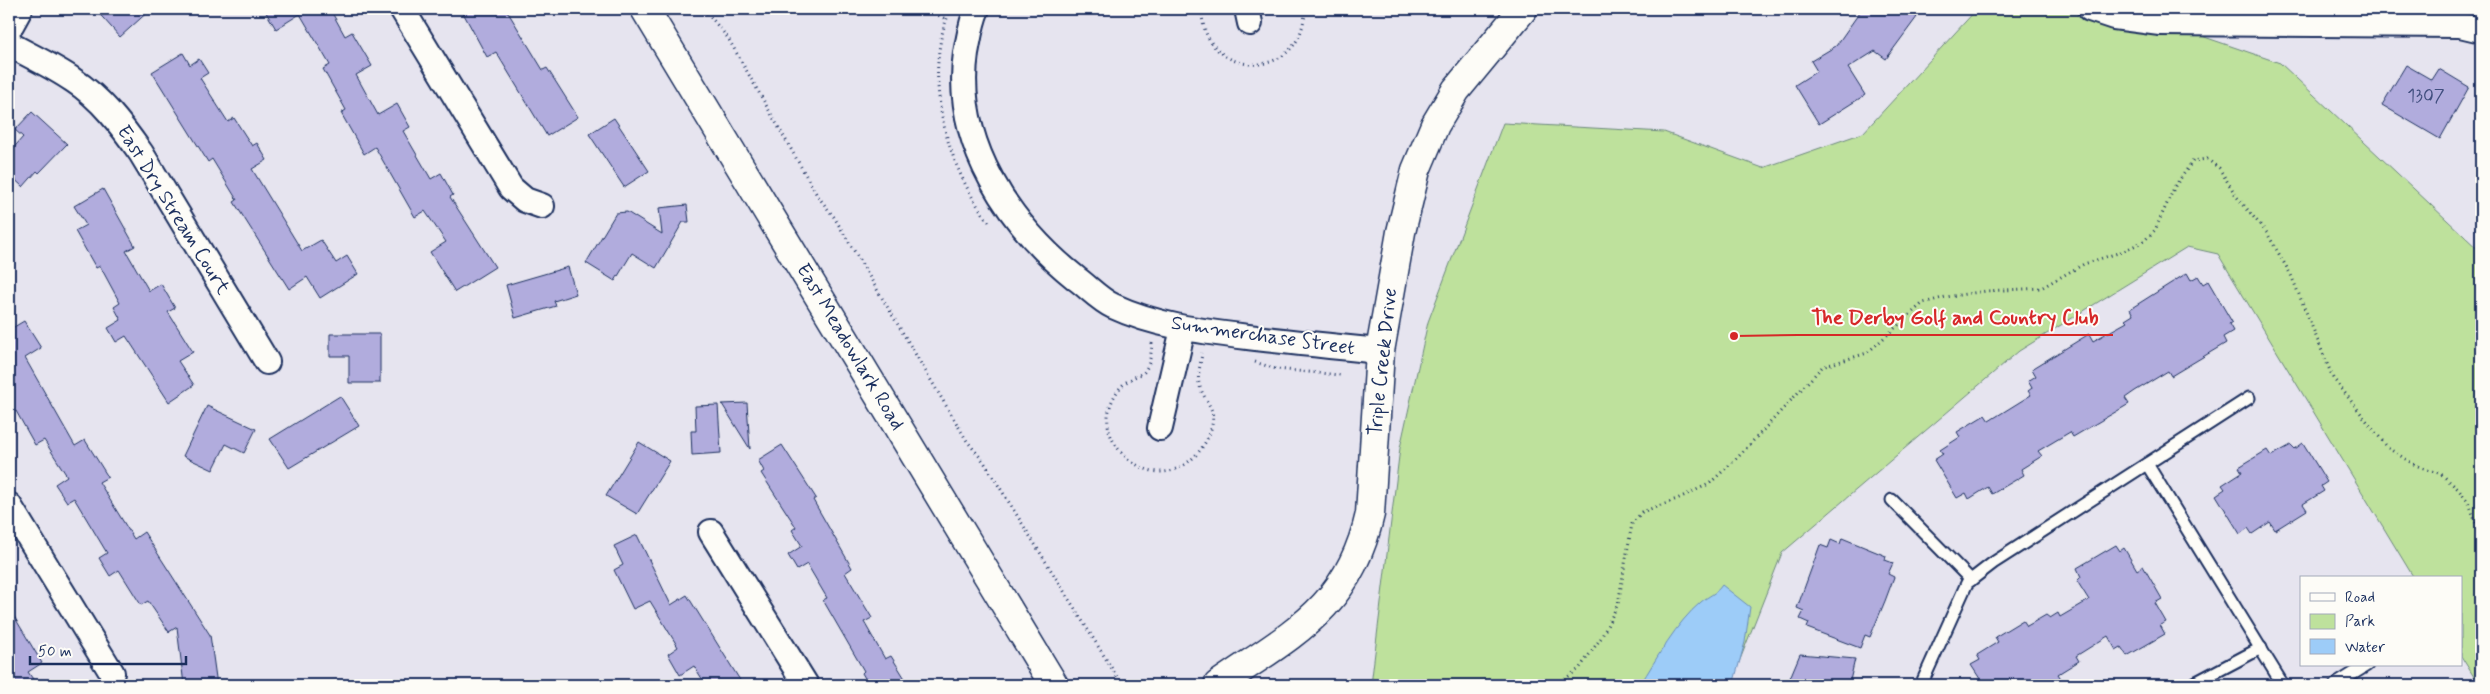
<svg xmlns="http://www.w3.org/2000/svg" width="2490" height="694" viewBox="0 0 2490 694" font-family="Mynerve,sans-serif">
  <rect width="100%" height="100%" fill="#e6e4ef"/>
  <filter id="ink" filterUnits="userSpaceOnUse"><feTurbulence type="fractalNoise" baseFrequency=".02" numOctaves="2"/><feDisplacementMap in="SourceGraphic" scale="10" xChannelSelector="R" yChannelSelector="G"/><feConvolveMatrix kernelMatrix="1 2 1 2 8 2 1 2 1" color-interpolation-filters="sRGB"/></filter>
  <g filter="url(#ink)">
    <!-- green -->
    <polygon fill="#bee19c" stroke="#6c887d" points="1977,9 2123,9 2280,63 2481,252 2481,685 2479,685 2461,656 2461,578 2414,578 2218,254 2187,247 2019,351 1782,553 1730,685 1371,685 1400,448 1428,322 1503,123 1664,132 1763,168 1863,133"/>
    <!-- water -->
    <path fill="#9dccf8" stroke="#698dba" d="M 1722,585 L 1750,607 L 1745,642 L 1733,685 L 1640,685 C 1657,658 1676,623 1701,602 C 1708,596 1716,594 1722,585 Z"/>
    <!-- building -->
    <g fill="#b1acdd" stroke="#1b2f5e">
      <polygon points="95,9 151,9 120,37"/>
      <polygon points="264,9 330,9 345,36 352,32 372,66 356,75 378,115 397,104 410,127 403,131 431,179 441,173 453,195 450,197 495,267 455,292 430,252 446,242 425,211 415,217 375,147 364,154 341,113 346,110 323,69 330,65 300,14 276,29"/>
      <polygon points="461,9 506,9 543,70 547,68 578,117 547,136 496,52 487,57"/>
      <polygon points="1862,9 1905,9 1917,17 1886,59 1875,51 1848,68 1865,95 1819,124 1795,85 1817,71 1811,61 1836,46"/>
      <polygon points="183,53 190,65 199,59 208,73 200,78 228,122 234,118 252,146 257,143 267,160 252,169 302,251 321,240 336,263 347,256 358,274 320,298 307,277 289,289 234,202 237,200 212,159 208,162 152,72"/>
      <polygon points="2406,65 2432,80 2439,69 2469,87 2440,139 2382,105"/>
      <polygon points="32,112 67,144 39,173 37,171 23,187 9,174 9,153 23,137 15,130"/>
      <polygon points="614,118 649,171 624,187 589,134"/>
      <polygon points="103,189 135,246 126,251 149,291 161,284 175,308 168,312 193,352 178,361 194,385 169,402 126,336 116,342 108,328 121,320 114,307 120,303 100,266 96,268 75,231 86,225 74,206"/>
      <polygon points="687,205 689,222 683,222 656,268 632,253 615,281 586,263 616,213 627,212 662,234 659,208"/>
      <polygon points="568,267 576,294 554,301 556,306 515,318 506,285"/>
      <polygon points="2187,273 2191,280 2198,276 2203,284 2208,281 2232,322 2229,324 2233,331 2223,337 2226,343 2171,376 2168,371 2135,391 2125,398 2129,404 2073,437 2070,432 2038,451 2042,456 2021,469 2024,475 1992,494 1988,487 1969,499 1966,493 1957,498 1934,460 1943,454 1940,450 1960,437 1957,432 1985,415 1989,421 2031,395 2028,391 2032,388 2028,381 2036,376 2032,369 2089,334 2093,341 2127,322 2125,320 2133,315 2130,309"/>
      <polygon points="24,321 41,348 25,358 75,446 85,440 108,477 99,482 134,539 144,532 210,635 217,685 184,685 177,627 169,632 148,601 141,605 119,570 110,576 99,558 107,553 74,498 67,502 55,484 67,476 44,440 35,445 16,411 9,415 9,330"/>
      <polygon points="330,334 380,334 380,383 349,383 349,356 330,356"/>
      <polygon points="340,396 359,426 289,468 270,439"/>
      <polygon points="747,403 750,449 722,404"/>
      <polygon points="718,405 721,453 692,455 691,431 696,431 695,406"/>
      <polygon points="207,406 256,429 244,453 226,444 213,470 183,456"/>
      <polygon points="639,442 670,461 637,514 606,496"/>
      <polygon points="2303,443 2327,482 2321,486 2324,491 2303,504 2307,510 2275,530 2270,522 2252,534 2248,528 2240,534 2216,495 2225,489 2222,485 2242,472 2239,467 2267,450 2271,456 2291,445 2295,449"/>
      <polygon points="782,445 816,498 813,500 852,568 845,573 872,618 864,622 885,659 891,656 909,685 869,685 862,673 864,671 823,600 827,598 807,564 797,570 788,555 802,546 792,530 796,527 761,473 764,471 758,460"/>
      <polygon points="637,535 671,605 687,595 743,685 706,685 694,666 680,675 668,654 678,647 650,601 633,609 614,570 623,565 614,546"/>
      <polygon points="1842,538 1886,556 1885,560 1893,563 1888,574 1894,577 1885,601 1870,637 1865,635 1860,648 1807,628 1809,623 1800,619 1804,611 1797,608 1820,545 1828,548 1831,540 1840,544"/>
      <polygon points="2116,545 2120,551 2124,548 2137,570 2143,566 2162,599 2155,603 2166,622 2160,625 2165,634 2127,656 2121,647 2116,650 2108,636 2076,656 2079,661 2058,674 2062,680 2053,685 1984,685 1971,665 1980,660 1977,655 1998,642 1995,637 2023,620 2027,626 2046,615 2050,618 2058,613 2060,617 2089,600 2077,581 2081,577 2077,568"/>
      <polygon points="9,608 42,663 28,672 37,685 9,685"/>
      <polygon points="1800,654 1855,659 1849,685 1787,685"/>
    </g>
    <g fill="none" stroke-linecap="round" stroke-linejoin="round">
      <!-- service casing -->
      <g stroke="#1b2f5e" stroke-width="15">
        <g id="service">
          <polyline points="2147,464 2283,685"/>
          <polyline points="1892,500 1971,580"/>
          <polyline points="1921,685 1967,583 1993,563 2249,398"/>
          <polyline points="2191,685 2261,648"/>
          <polyline points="2335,685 2367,665"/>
        </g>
      </g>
      <!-- minor casing -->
      <g stroke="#1b2f5e" stroke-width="28">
        <g id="minor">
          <polyline points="402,9 511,188 525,200 542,206"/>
          <path d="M 977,9 C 971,22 969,38 966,53 C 953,142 1009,225 1077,279 C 1088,287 1100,300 1113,306 C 1158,327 1208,332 1256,338 C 1298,343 1339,347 1380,351"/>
          <polyline points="1247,9 1250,23"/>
          <polyline points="2090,9 2114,17 2160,23 2460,25 2481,30"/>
          <polyline points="9,29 20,9"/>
          <path d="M 9,44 C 30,56 53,66 73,80 C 101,98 122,126 141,153 L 267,362"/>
          <polyline points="1160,428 1183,329"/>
          <polyline points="9,505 112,673"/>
          <polyline points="711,532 806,685"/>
        </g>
      </g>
      <!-- tertiary casing -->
      <g stroke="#1b2f5e" stroke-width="31">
        <path id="tertiary" d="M 1218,685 C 1291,634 1349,609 1370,514 L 1380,351 L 1401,232 L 1416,170 L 1435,125 L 1456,90 L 1523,9"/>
      </g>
      <!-- secondary casing -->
      <g stroke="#1b2f5e" stroke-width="31">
        <polyline id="secondary" points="645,9 1054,685"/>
      </g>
      <!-- path -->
      <g stroke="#1b2f5e" stroke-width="3" stroke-dasharray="1 4" stroke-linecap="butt">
        <polyline points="704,9 728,38 817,195 834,217 967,441 984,462 1122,685"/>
        <polyline points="925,9 946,19"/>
        <path d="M 951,9 C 920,73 947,170 990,223"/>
        <path d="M 1202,9 C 1200,74 1290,85 1303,24 C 1304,19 1306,14 1305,9"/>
        <path d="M 1152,343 C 1151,352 1151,363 1144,372 C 1141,375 1135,376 1131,379 C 1118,386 1110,401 1108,416 C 1105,444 1133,470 1159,472 C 1183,473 1203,452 1210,432 C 1219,407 1204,404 1199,383 C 1197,375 1201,363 1202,353"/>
        <polyline points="1255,362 1276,369 1340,375"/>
        <polyline points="1556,685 1579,669 1601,638 1618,604 1632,524 1642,512 1677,499 1709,484 1739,456 1822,367 1867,353 1923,303 1946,297 1986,291 2041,288 2084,264 2124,251 2144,241 2155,230 2175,186 2193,161 2207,159 2219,168 2237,197 2267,233 2291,275 2333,378 2388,448 2415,465 2441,474 2458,489 2469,503 2481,538"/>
      </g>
      <!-- service -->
      <use href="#service" stroke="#fdfcf7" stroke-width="11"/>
      <!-- minor -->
      <use href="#minor" stroke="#fdfcf7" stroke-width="24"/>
      <!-- tertiary -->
      <use href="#tertiary" stroke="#fdfcf7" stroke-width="28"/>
      <!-- secondary -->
      <use href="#secondary" stroke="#fdfcf7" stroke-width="28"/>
    </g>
  </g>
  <g text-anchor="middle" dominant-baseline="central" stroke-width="4" stroke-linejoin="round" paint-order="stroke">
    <!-- number labels -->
    <g font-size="18" fill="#404e7e">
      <text x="2426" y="96">1307</text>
    </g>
    <!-- street labels -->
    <g font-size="20" fill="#1b2f5e" stroke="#fdfcf7">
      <text transform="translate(173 210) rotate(58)">East Dry Stream Court</text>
      <text transform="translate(1263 336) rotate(8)">Summerchase Street</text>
      <text transform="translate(850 347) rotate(59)">East Meadowlark Road</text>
      <text transform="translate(1383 362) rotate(-84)">Triple Creek Drive</text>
    </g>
  </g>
  <!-- callouts -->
  <path fill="none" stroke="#d62828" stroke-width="2" d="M1734 336L1798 335H2113"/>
  <circle fill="#d62828" stroke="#fdfcf7" stroke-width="2" cx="1734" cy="336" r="5"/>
  <g font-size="21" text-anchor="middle" font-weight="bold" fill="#d62828" stroke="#fdfcf7" stroke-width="4" stroke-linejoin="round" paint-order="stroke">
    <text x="1955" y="324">The Derby Golf and Country Club</text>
  </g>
  <!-- margin -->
  <rect width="2490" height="694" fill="none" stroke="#fdfcf7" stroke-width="30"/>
  <rect x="15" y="15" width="2460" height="664" fill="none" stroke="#1b2f5e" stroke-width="2" filter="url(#ink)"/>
  <!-- legend -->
  <rect x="2300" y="576" width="162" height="90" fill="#fdfcf7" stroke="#a3aaba"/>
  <rect x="2310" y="593" width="25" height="8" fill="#fdfcf7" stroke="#a3aaba"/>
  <text x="2345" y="602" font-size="15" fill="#1b2f5e">Road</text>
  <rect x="2310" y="614" width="25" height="15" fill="#bee19c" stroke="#a3aaba"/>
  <text x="2345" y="626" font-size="15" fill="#1b2f5e">Park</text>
  <rect x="2310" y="639" width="25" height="15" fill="#9dccf8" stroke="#a3aaba"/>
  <text x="2345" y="652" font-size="15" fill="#1b2f5e">Water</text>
  <!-- scale -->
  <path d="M30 656v8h156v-8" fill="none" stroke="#1b2f5e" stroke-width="2.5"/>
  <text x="38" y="656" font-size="15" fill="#1b2f5e" stroke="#fdfcf7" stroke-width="4" paint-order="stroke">50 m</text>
</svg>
